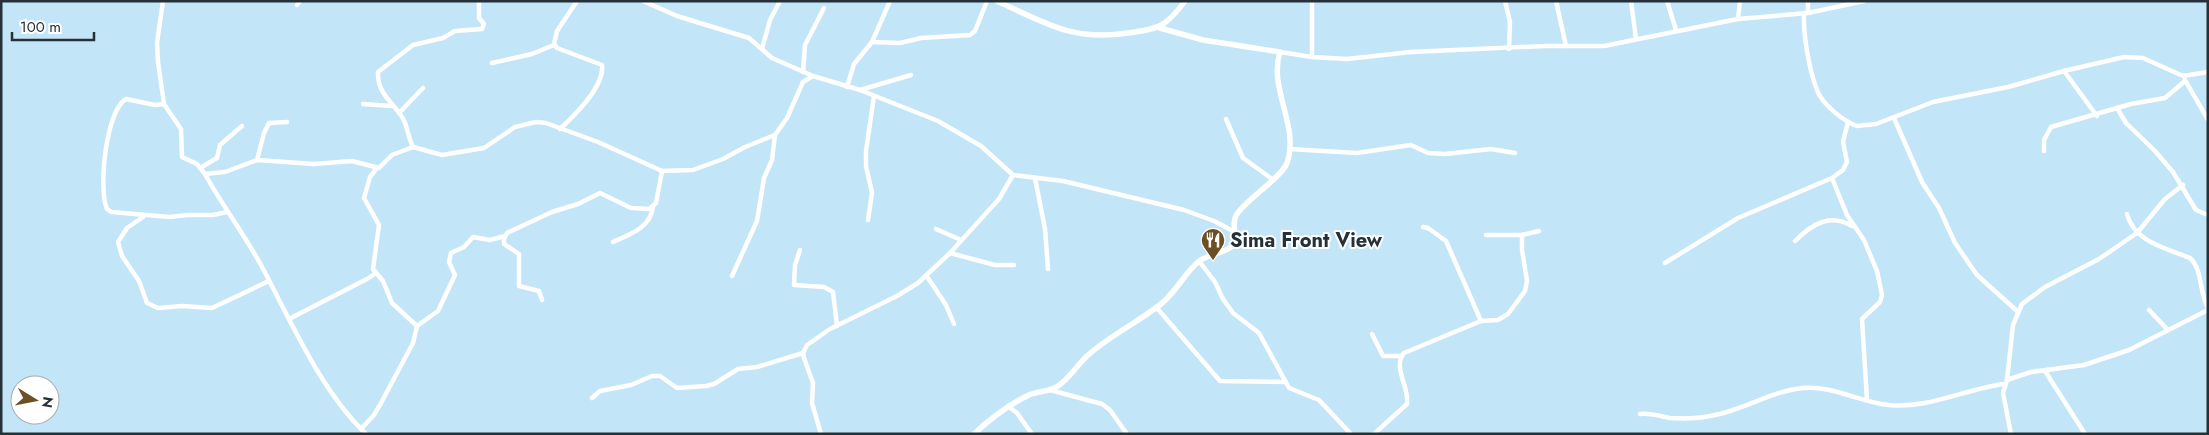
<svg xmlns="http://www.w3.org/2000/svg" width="2209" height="435" viewBox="0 0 2209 435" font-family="Jost,sans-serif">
  <rect width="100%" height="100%" fill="#c3e5f8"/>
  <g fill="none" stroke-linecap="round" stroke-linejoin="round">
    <!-- minor -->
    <g stroke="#fff" stroke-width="4.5">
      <path d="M 163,1 L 157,43 L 158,62 L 164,104 L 181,129 L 182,157 L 197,164 L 205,174 C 222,205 244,234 261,265 C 291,321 320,390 366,434"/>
      <polyline points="643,1 677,16 749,38 772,58 813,76 860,90 938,121 981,146 1013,175 1063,181 1184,210 1214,221 1233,231"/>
      <polyline points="1505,1 1510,22 1509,49"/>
      <polyline points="1556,1 1566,46"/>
      <polyline points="1631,1 1636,39"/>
      <polyline points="1667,1 1676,30"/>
      <polyline points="1808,1 1808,13"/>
      <polyline points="297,5 300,1"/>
      <path d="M 1804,13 C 1803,34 1809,70 1817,90 C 1822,104 1843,121 1857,126 L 1876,124 L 1933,102 L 2008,87 L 2064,71 L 2124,57 L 2143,58 L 2183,76 L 2208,72"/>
      <polyline points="1738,19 1740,1"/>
      <polyline points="872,42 900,43 921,38 970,35 975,31 987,1"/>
      <polyline points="762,49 770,20 780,1"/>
      <polyline points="1280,52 1312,57 1347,59 1411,52 1545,46 1604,46 1738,19 1808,13 1864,1"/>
      <polyline points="1312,57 1312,1"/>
      <polyline points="492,63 532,54 554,45"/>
      <polyline points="2064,71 2097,116"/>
      <polyline points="803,72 805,45 824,8"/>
      <polyline points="2185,80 2208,120"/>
      <polyline points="847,87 854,64 872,42 890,1"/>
      <polyline points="860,90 911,75"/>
      <path d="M 164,104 L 155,105 L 126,99 C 106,110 98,189 107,209 L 111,212 L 170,217 L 187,215 L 213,215 L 227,212"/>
      <polyline points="363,104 392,106"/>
      <polyline points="2117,108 2126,123 2155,151 2173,172 2196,210 2208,215"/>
      <polyline points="399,113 423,88"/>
      <polyline points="1894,118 1922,182 1939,208 1955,243 1977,275 2017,311"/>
      <polyline points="1226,119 1243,158 1272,179"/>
      <path d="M 560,129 C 575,115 605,86 602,65 L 557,48 L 554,44 L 557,31 L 577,1"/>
      <path d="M 413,147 C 408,138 408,126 402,117 C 393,102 377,94 378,72 L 413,45 L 443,38 L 455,31 L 482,29 L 484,24 L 479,18 L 479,1"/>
      <polyline points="1289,149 1357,153 1411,145 1428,153 1445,154 1491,149 1515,153"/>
      <polyline points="2044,151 2044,140 2051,127 2131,104 2165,98 2185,81"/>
      <polyline points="257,160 264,133 269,123 287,122"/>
      <polyline points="200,168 217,158 220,145 242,126"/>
      <polyline points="377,168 370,177 364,198 379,225 373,269 383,281 392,303 417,326"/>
      <polyline points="205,174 225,172 257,160 314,164 352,161 379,168 392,155 413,147 442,155 484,148 515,127 536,122 546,123 598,142 662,171 693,170 723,159 745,147 775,135 787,118 803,82 813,76"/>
      <polyline points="1035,178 1045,229 1048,269"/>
      <polyline points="1832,178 1847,215 1864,240 1877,271 1882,295 1880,302 1862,319 1867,400"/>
      <path d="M 2127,214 C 2134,242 2166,248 2190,258 C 2203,270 2199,293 2208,308"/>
      <polyline points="143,217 127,228 118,242 122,256 139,281 147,303 158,308 182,306 212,308 269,281"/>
      <polyline points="868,220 872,193 866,166 866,151 874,96"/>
      <polyline points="1423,227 1428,228 1446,241 1481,321"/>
      <polyline points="936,229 961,240"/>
      <polyline points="1486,235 1522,235 1539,231"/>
      <path d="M 1795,241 C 1812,224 1830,213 1852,226"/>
      <path d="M 613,242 C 631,234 650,228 653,207"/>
      <polyline points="800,250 795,265 794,285 824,287 833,292 837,326"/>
      <polyline points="950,253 995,265 1014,265"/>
      <polyline points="1199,261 1215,282 1223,299 1233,313 1259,333 1289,388 1319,400 1351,434"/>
      <polyline points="1665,263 1738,218 1832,178 1843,170 1847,162 1843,142 1848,122"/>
      <polyline points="926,275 946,305 954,324"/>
      <polyline points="732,276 757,221 764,178 772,160 775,135"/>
      <polyline points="542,300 539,291 519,286 519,254 504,244 504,239 507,233 552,212 578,204 600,193 631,208 649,209 656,203 662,171"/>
      <polyline points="1156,307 1220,381 1286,382"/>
      <polyline points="2149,310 2167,329"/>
      <polyline points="289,319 367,279 376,273"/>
      <polyline points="1372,334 1383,356 1402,356"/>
      <polyline points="2045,371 2085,434"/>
      <polyline points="2007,380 2013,325 2022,304 2045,287 2099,259 2137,233 2165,199 2183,185"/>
      <polyline points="1050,390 1102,404 1110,410 1127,434"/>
      <polyline points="592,398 600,391 631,385 652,376 660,376 677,388 706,386 714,384 738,369 757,367 803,353"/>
      <polyline points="1008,406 1017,413 1032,434"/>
      <path d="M 1640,414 C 1651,413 1659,416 1670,418 C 1684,419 1702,418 1715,415 C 1745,409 1772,391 1803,388 C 1831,385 1860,402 1888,405 C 1929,409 1965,389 2004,384"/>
      <polyline points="361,429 374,415 381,403 413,343 417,326 438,311 455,275 449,262 451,253 464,247 473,237 490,240 505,236"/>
      <polyline points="821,434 812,403 813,383 804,358 803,353 807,345 830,329 897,296 918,283 950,253 999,199 1013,175"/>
      <path d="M 1374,434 L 1407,404 C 1410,388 1392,367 1404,353 L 1481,321 L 1498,320 L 1508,314 L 1525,291 L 1527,281 L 1522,250 L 1522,235"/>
      <polyline points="2011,434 2003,393 2007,380 2031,372 2084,365 2129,350 2208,310"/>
    </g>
    <!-- tertiary -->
    <g stroke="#fff" stroke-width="5.5">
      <path d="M 997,1 C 1047,24 1072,41 1128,33 C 1159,29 1166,27 1185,1"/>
      <path d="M 974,434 C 991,418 1008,405 1029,395 C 1039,391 1049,392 1058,386 C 1069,379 1077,365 1087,356 C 1109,336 1137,323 1161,304 C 1176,292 1184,274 1198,262 C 1209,253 1224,254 1232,246 C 1239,239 1230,224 1237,214 C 1247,199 1282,177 1287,163 C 1300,126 1268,89 1280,52 L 1203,40 L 1160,28"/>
    </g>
  </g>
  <!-- icons -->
  <defs>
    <g id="restaurant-pin" transform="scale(1.25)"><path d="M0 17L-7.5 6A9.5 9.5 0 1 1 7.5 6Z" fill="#6d4f24" stroke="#fff"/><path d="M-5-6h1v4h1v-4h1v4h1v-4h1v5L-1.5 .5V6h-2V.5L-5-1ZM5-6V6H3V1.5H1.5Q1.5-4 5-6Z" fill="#fff"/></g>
  </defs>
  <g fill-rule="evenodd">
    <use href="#restaurant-pin" x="1213" y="240"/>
  </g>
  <g text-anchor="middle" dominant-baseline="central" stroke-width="4" stroke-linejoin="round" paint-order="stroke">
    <!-- poi labels -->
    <g font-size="20" font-weight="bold" fill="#243139" stroke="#fff" text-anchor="start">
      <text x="1230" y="240">Sima Front View</text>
    </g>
  </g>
  <!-- border -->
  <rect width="2209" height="435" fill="none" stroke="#243139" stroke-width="5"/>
  <!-- north arrow -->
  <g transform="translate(35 400) rotate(100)"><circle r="24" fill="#ffffff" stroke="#a7adb0"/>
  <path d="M0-4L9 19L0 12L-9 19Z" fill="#6d4f24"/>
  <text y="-8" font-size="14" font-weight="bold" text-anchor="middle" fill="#243139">N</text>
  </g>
  <!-- scale -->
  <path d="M12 32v8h82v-8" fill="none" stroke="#243139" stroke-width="2.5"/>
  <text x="20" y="32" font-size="15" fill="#243139" stroke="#ffffff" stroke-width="4" paint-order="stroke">100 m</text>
</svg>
